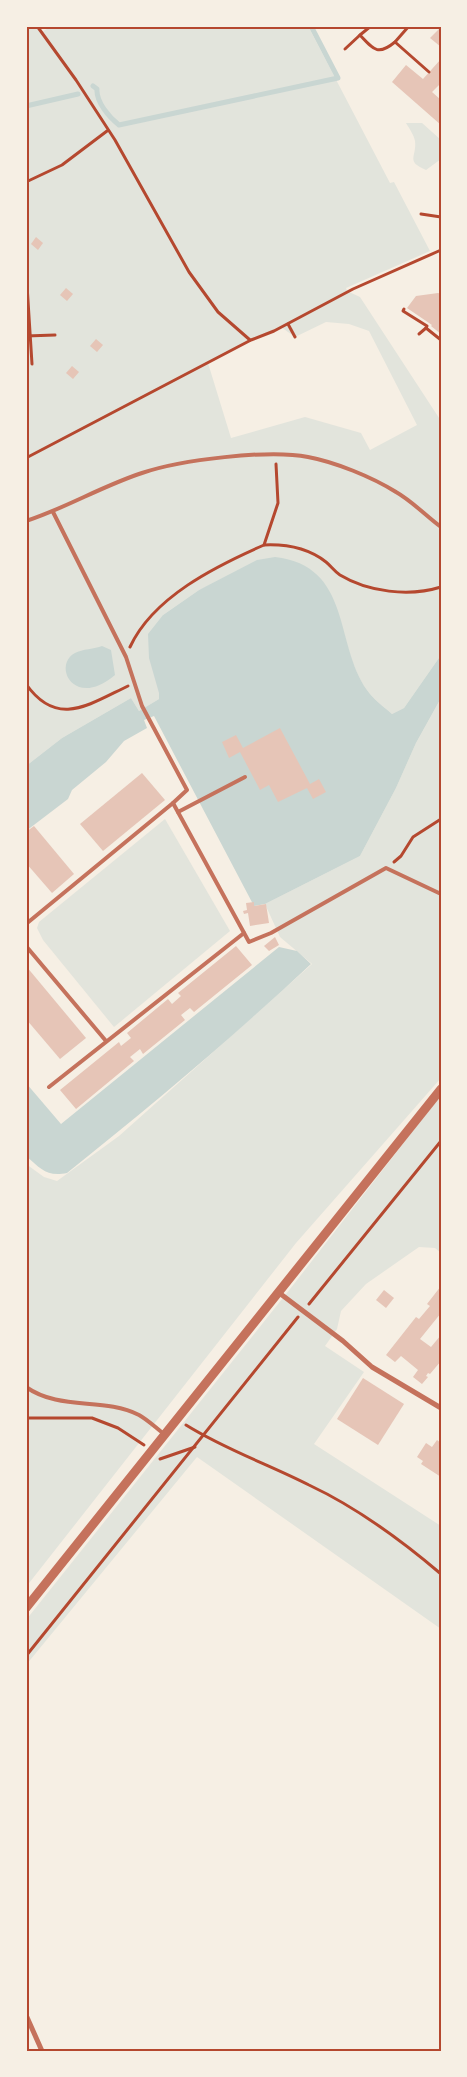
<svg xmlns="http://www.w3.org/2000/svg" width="467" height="2077" viewBox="0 0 467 2077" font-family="'Playfair Display',serif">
  <rect width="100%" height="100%" fill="#f6efe4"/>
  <!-- green -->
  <g fill="#e2e4dc" fill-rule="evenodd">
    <path d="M 26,26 L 37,26 L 41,32 L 53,26 L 308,26 L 390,183 L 394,182 L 430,251 L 346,288 L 347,291 L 360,297 L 441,421 L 441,655 L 404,708 L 392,714 C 384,707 373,699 367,690 C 339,650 349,601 306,567 L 219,581 L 199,590 L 163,615 L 159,699 L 139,711 L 131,698 L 62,738 L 26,766 ZM 326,322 L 349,324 L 369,331 L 417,425 L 370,450 L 361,433 L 305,417 L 231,438 L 208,363 L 251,340 L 281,327 L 295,337 Z"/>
    <path d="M 406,123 L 422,123 L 441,140 L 441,159 L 426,170 C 405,161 417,157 415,141 C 414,135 409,128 406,123 Z"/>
    <polygon points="441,698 441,1078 296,1243 26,1587 26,1164 44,1177 57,1181 119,1136 312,964 280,937 265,904 360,856 396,788 416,743"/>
    <polygon points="165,819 230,931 114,1027 43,940 37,928 39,922"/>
    <polygon points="441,1095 441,1253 435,1248 419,1247 366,1284 341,1311 337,1329 325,1346 364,1372 314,1444 441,1526 441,1629 197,1457 26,1665 26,1620 294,1284"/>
  </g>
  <!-- water -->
  <g fill="#c9d6d2">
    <path d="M 275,557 C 352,566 334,643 367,690 C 373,699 384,707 392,714 L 404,708 L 441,655 L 441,698 L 416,743 L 396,788 L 360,856 L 265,904 L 254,906 L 154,716 L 144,720 L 147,728 L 124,741 L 106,762 L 72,790 L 68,799 L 26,831 L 26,766 L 62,738 L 131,698 L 139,711 L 159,699 L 159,693 L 149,658 L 148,634 L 163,615 L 199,590 L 257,560 Z"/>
    <path d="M 102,646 L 111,650 L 115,675 C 74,710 52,665 75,653 C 82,649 95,649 102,646 Z"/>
    <path d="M 279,947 L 297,951 L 311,964 C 233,1037 151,1106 67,1173 C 47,1177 41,1169 26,1156 L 26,1083 L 61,1124 Z"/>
  </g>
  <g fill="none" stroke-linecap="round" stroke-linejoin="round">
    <!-- stream -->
    <g stroke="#c9d6d2" stroke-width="5">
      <path d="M 93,86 L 97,89 C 96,102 109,117 119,125 L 338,78 L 311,26"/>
      <polyline points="26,106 78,94"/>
    </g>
  </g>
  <!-- building -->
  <g fill="#e6c5b7">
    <polygon points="441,27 441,47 430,38"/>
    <polygon points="441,59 441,83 432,92 441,100 441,125 392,82 406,65 423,79"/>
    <polygon points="36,237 43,243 38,250 31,244"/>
    <polygon points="66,288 73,294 67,301 60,295"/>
    <polygon points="438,293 441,294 441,334 431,326 432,325 407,308 416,296"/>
    <polygon points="96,339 103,345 97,352 90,346"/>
    <polygon points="72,366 79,372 73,379 66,373"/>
    <polygon points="280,728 310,784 319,779 326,792 313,799 307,788 278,802 269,785 260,790 240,752 229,758 222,742 236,735 243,748"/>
    <polygon points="142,773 165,800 103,851 80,824"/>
    <polygon points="34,826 74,874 52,893 26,863 26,832"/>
    <polygon points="254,902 254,906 266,904 269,923 250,926 248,913 244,914 243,911 247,910 246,903"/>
    <polygon points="275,937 279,945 269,951 264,946"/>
    <polygon points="236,946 252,965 194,1012 190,1008 181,1015 185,1020 143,1054 140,1049 130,1057 134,1061 76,1109 60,1090 119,1042 121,1046 131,1038 127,1033 168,999 172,1004 181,996 178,993"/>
    <polygon points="26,966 86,1038 60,1059 26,1019"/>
    <polygon points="441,1286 441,1313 420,1339 431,1347 441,1335 439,1359 441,1361 430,1374 428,1373 426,1376 428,1377 422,1384 413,1377 418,1370 401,1356 395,1362 386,1355 416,1317 419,1319 430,1306 427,1304"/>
    <polygon points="384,1290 394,1298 386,1308 376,1300"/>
    <polygon points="363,1378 404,1404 378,1445 337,1419"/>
    <polygon points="437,1440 441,1443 441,1477 421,1464 423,1461 417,1457 426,1443 432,1447"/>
  </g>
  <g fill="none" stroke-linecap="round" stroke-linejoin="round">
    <!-- path -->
    <g stroke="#b5482f" stroke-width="3">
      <polyline points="37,26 76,80 115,140 189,272 218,312 250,340"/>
      <polyline points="409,26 395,42 429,72"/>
      <polyline points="360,35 371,26"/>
      <path d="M 345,49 L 360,35 C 374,50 378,56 395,42"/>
      <polyline points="26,182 62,165 107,131"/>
      <polyline points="421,214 441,217"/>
      <polyline points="27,285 32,364"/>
      <polyline points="404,309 403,311 427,326 426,328 441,340"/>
      <polyline points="288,324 295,337"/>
      <polyline points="419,334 426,328"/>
      <polyline points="26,336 55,335"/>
      <polyline points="26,458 251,340 274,331 353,289 441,250"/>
      <path d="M 264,545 C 286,544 308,548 326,562 C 331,566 334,571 340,575 C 368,592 409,597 441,587"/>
      <path d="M 130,647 C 153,597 216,566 264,545 L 278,503 L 276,464"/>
      <path d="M 26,684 C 57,728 88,705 128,686"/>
      <polyline points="394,862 401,856 413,837 441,819"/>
      <polyline points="309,1304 441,1141"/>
      <polyline points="26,1418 92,1418 118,1428 144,1445"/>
      <path d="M 186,1425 C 226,1450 268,1464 309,1485 C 358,1508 400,1539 441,1574"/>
      <polyline points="160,1459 195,1447"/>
      <polyline points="26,1656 298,1317"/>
    </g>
    <!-- service -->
    <g stroke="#c5725c" stroke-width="4">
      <polyline points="53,512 126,657 142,706 187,790 173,803"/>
      <path d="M 26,521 C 66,508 102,486 142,473 C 180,460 269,449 308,457 C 335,462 372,477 396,492 C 412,501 426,516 441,527"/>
      <polyline points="178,812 245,777"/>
      <polyline points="26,924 173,803 249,942 271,933 386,868 441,894"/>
      <polyline points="26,946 106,1041"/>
      <polyline points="49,1087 244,933"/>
      <path d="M 26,1387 C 60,1411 103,1397 139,1415 C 148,1420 156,1428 164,1434"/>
    </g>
    <!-- minor -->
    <g stroke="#c5725c" stroke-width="5">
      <polyline points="278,1292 343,1341 372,1367 441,1408"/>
      <polyline points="26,2015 42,2051"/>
    </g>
    <!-- tertiary -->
    <polyline stroke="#c5725c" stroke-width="9" points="26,1608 441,1089"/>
  </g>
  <!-- border -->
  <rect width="467" height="2077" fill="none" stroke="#f6efe4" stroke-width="55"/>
  <rect x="28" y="28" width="412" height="2022" fill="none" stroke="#b5482f" stroke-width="2"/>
</svg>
